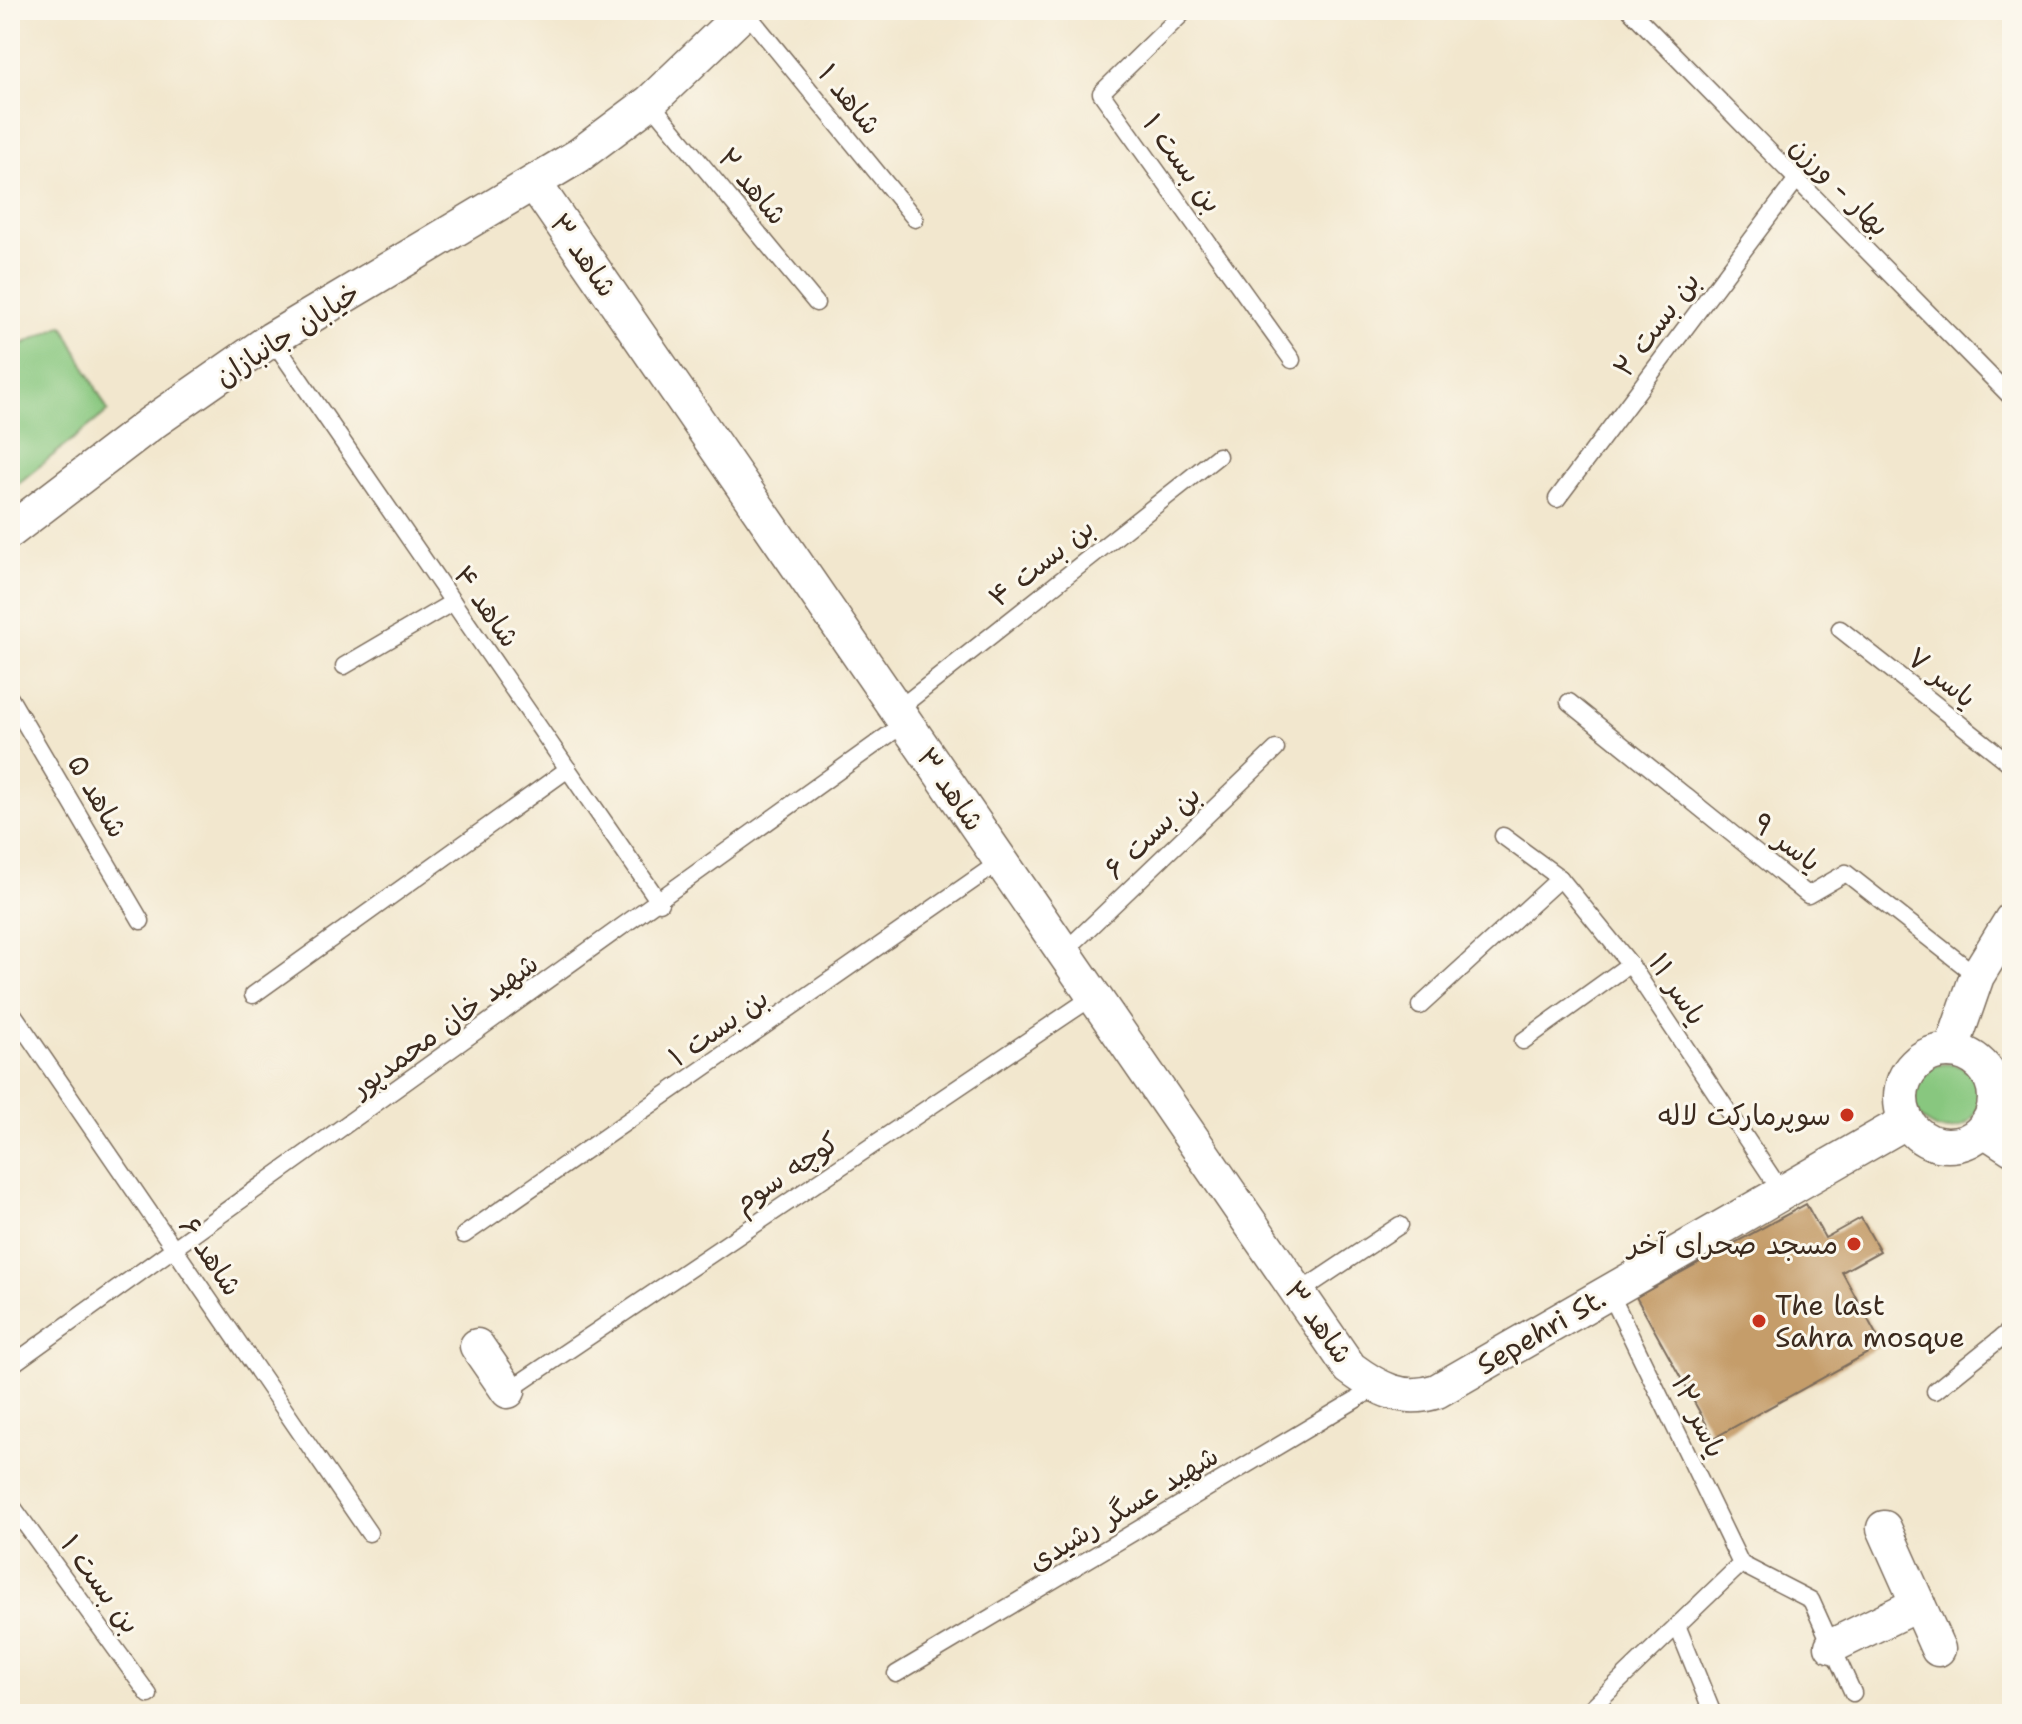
<svg xmlns="http://www.w3.org/2000/svg" width="2022" height="1724" viewBox="0 0 2022 1724" font-family="'Shantell Sans','Playpen Sans Arabic',sans-serif">
  <rect width="100%" height="100%" fill="#fbf7ec"/>
  <filter id="ink" filterUnits="userSpaceOnUse"><feTurbulence type="fractalNoise" baseFrequency=".0125" numOctaves="2"/><feDisplacementMap in="SourceGraphic" scale="16" xChannelSelector="R" yChannelSelector="G"/><feConvolveMatrix kernelMatrix="1 2 1 2 8 2 1 2 1" color-interpolation-filters="sRGB"/></filter>
  <filter id="wash" filterUnits="userSpaceOnUse"><feTurbulence type="fractalNoise" baseFrequency=".006" numOctaves="4" result="noise"/><feDisplacementMap in="SourceGraphic" scale="32" xChannelSelector="R" yChannelSelector="G"/><feGaussianBlur stdDeviation="1.8" result="paint"/><feColorMatrix in="noise" values="0 0 0 0 0 0 0 0 0 0 0 0 0 0 0 0 0 1.4 0 .05"/><feComposite in="paint" operator="in"/></filter>
  <g filter="url(#wash)">
    <rect width="100%" height="100%" fill="#f2e7ce"/>
    <!-- green -->
    <g fill="#88c77f" stroke="#62784e" stroke-width="2">
      <polygon points="63,325 108,411 10,490 10,350"/>
      <circle cx="1947" cy="1097" r="33"/>
    </g>
    <g id="blocks">
      <!-- building -->
      <polygon fill="#c59d6b" points="1806,1204 1825,1238 1861,1218 1880,1251 1842,1272 1882,1345 1714,1438 1636,1297"/>
    </g>
  </g>
  <g filter="url(#ink)">
    <use href="#blocks" fill-opacity="0" stroke="#7b6c5c" stroke-width="2"/>
    <g fill="none" stroke-linecap="round" stroke-linejoin="round">
      <!-- service casing -->
      <g stroke="#7b6c5c" stroke-width="19">
        <g id="service">
          <polyline points="1186,10 1101,93 1292,360"/>
          <polyline points="1630,10 2012,398"/>
          <polyline points="745,11 915,219"/>
          <polyline points="650,102 816,303"/>
          <polyline points="272,339 660,903"/>
          <polyline points="1557,499 1797,179"/>
          <polyline points="1840,629 2012,765"/>
          <polyline points="344,666 453,602"/>
          <polyline points="10,698 141,921"/>
          <polyline points="1569,702 1808,895 1846,873 1977,976"/>
          <polyline points="897,710 1218,456"/>
          <polyline points="1503,836 1560,878 1630,964 1783,1194"/>
          <polyline points="1063,953 1276,749"/>
          <polyline points="253,995 568,769"/>
          <polyline points="1420,1006 1560,878"/>
          <polyline points="10,1009 369,1533"/>
          <polyline points="1523,1041 1630,964"/>
          <polyline points="464,1235 1001,861"/>
          <polyline points="1298,1293 1400,1225"/>
          <polyline points="10,1366 905,723"/>
          <polyline points="508,1391 1094,996"/>
          <polyline points="1935,1391 2012,1329"/>
          <polyline points="10,1503 149,1695"/>
          <polyline points="1741,1564 1811,1600 1853,1693"/>
          <polyline points="1677,1625 1713,1714"/>
          <polyline points="896,1674 1377,1387"/>
          <polyline points="1585,1714 1741,1564 1609,1291"/>
        </g>
      </g>
      <!-- minor casing -->
      <g stroke="#7b6c5c" stroke-width="37">
        <g id="minor">
          <path d="M 534,183 L 1350,1368 C 1377,1388 1403,1403 1437,1391 L 1907,1121"/>
          <polyline points="10,531 150,424 272,339 578,156 650,102 746,10"/>
          <circle cx="1948" cy="1098" r="47"/>
          <polyline points="1951,1051 1977,976 2012,919"/>
          <polyline points="1983,1129 2012,1148"/>
          <polyline points="477,1346 508,1391"/>
          <polyline points="1884,1528 1938,1649"/>
          <polyline points="1832,1646 1918,1604"/>
        </g>
      </g>
      <!-- service -->
      <use href="#service" stroke="#fff" stroke-width="16"/>
      <!-- minor -->
      <use href="#minor" stroke="#fff" stroke-width="34"/>
    </g>
  </g>
  <!-- markers -->
  <g fill="#c8321e" stroke="#fbf7ec" stroke-width="3">
    <circle cx="1847" cy="1115" r="8"/>
    <circle cx="1854" cy="1244" r="8"/>
    <circle cx="1759" cy="1321" r="8"/>
  </g>
  <g text-anchor="middle" dominant-baseline="central" stroke-width="6" stroke-linejoin="round" paint-order="stroke">
    <!-- street labels -->
    <g font-size="28" fill="#3b2a1e" stroke="#fbf7ec">
      <text transform="translate(850 99) rotate(51)">شاهد ۱</text>
      <text transform="translate(1183 163) rotate(54)">بن بست ۱</text>
      <text transform="translate(753 186) rotate(50)">شاهد ۲</text>
      <text transform="translate(1840 186) rotate(45)">بهار - ورزن</text>
      <text transform="translate(584 255) rotate(55)">شاهد ۳</text>
      <text transform="translate(1656 324) rotate(-53)">بن بست ۲</text>
      <text transform="translate(287 334) rotate(-33)">خیابان جانبازان</text>
      <text transform="translate(1041 562) rotate(-38)">بن بست ۴</text>
      <text transform="translate(487 606) rotate(55)">شاهد ۴</text>
      <text transform="translate(1942 677) rotate(38)">یاسر ۷</text>
      <text transform="translate(951 789) rotate(55)">شاهد ۳</text>
      <text transform="translate(98 796) rotate(60)">شاهد ۵</text>
      <text transform="translate(1152 832) rotate(-44)">بن بست ۶</text>
      <text transform="translate(1787 842) rotate(37)">یاسر ۹</text>
      <text transform="translate(1678 989) rotate(56)">یاسر ۱۱</text>
      <text transform="translate(444 1025) rotate(-36)">شهید خان محمدپور</text>
      <text transform="translate(718 1027) rotate(-35)">بن بست ۱</text>
      <text transform="translate(786 1172) rotate(-34)">کوچه سوم</text>
      <text transform="translate(211 1256) rotate(56)">شاهد ۶</text>
      <text transform="translate(1319 1322) rotate(54)">شاهد ۳</text>
      <text transform="translate(1541 1331) rotate(-30)">Sepehri St.</text>
      <text transform="translate(1699 1416) rotate(64)">یاسر ۱۲</text>
      <text transform="translate(1123 1508) rotate(-31)">شهید عسگر رشیدی</text>
      <text transform="translate(101 1584) rotate(54)">بن بست ۱</text>
    </g>
    <!-- poi labels -->
    <g font-size="28" fill="#3b2a1e" stroke="#fbf7ec" text-anchor="end">
      <text x="1831" y="1115">سوپرمارکت لاله</text>
      <text x="1838" y="1244">مسجد صحرای آخر</text>
      <text x="1775" y="1305" text-anchor="start">The last<tspan x="1775" dy="32">Sahra mosque</tspan></text>
    </g>
  </g>
  <!-- margin -->
  <rect width="2022" height="1724" fill="none" stroke="#fbf7ec" stroke-width="40"/>
</svg>
